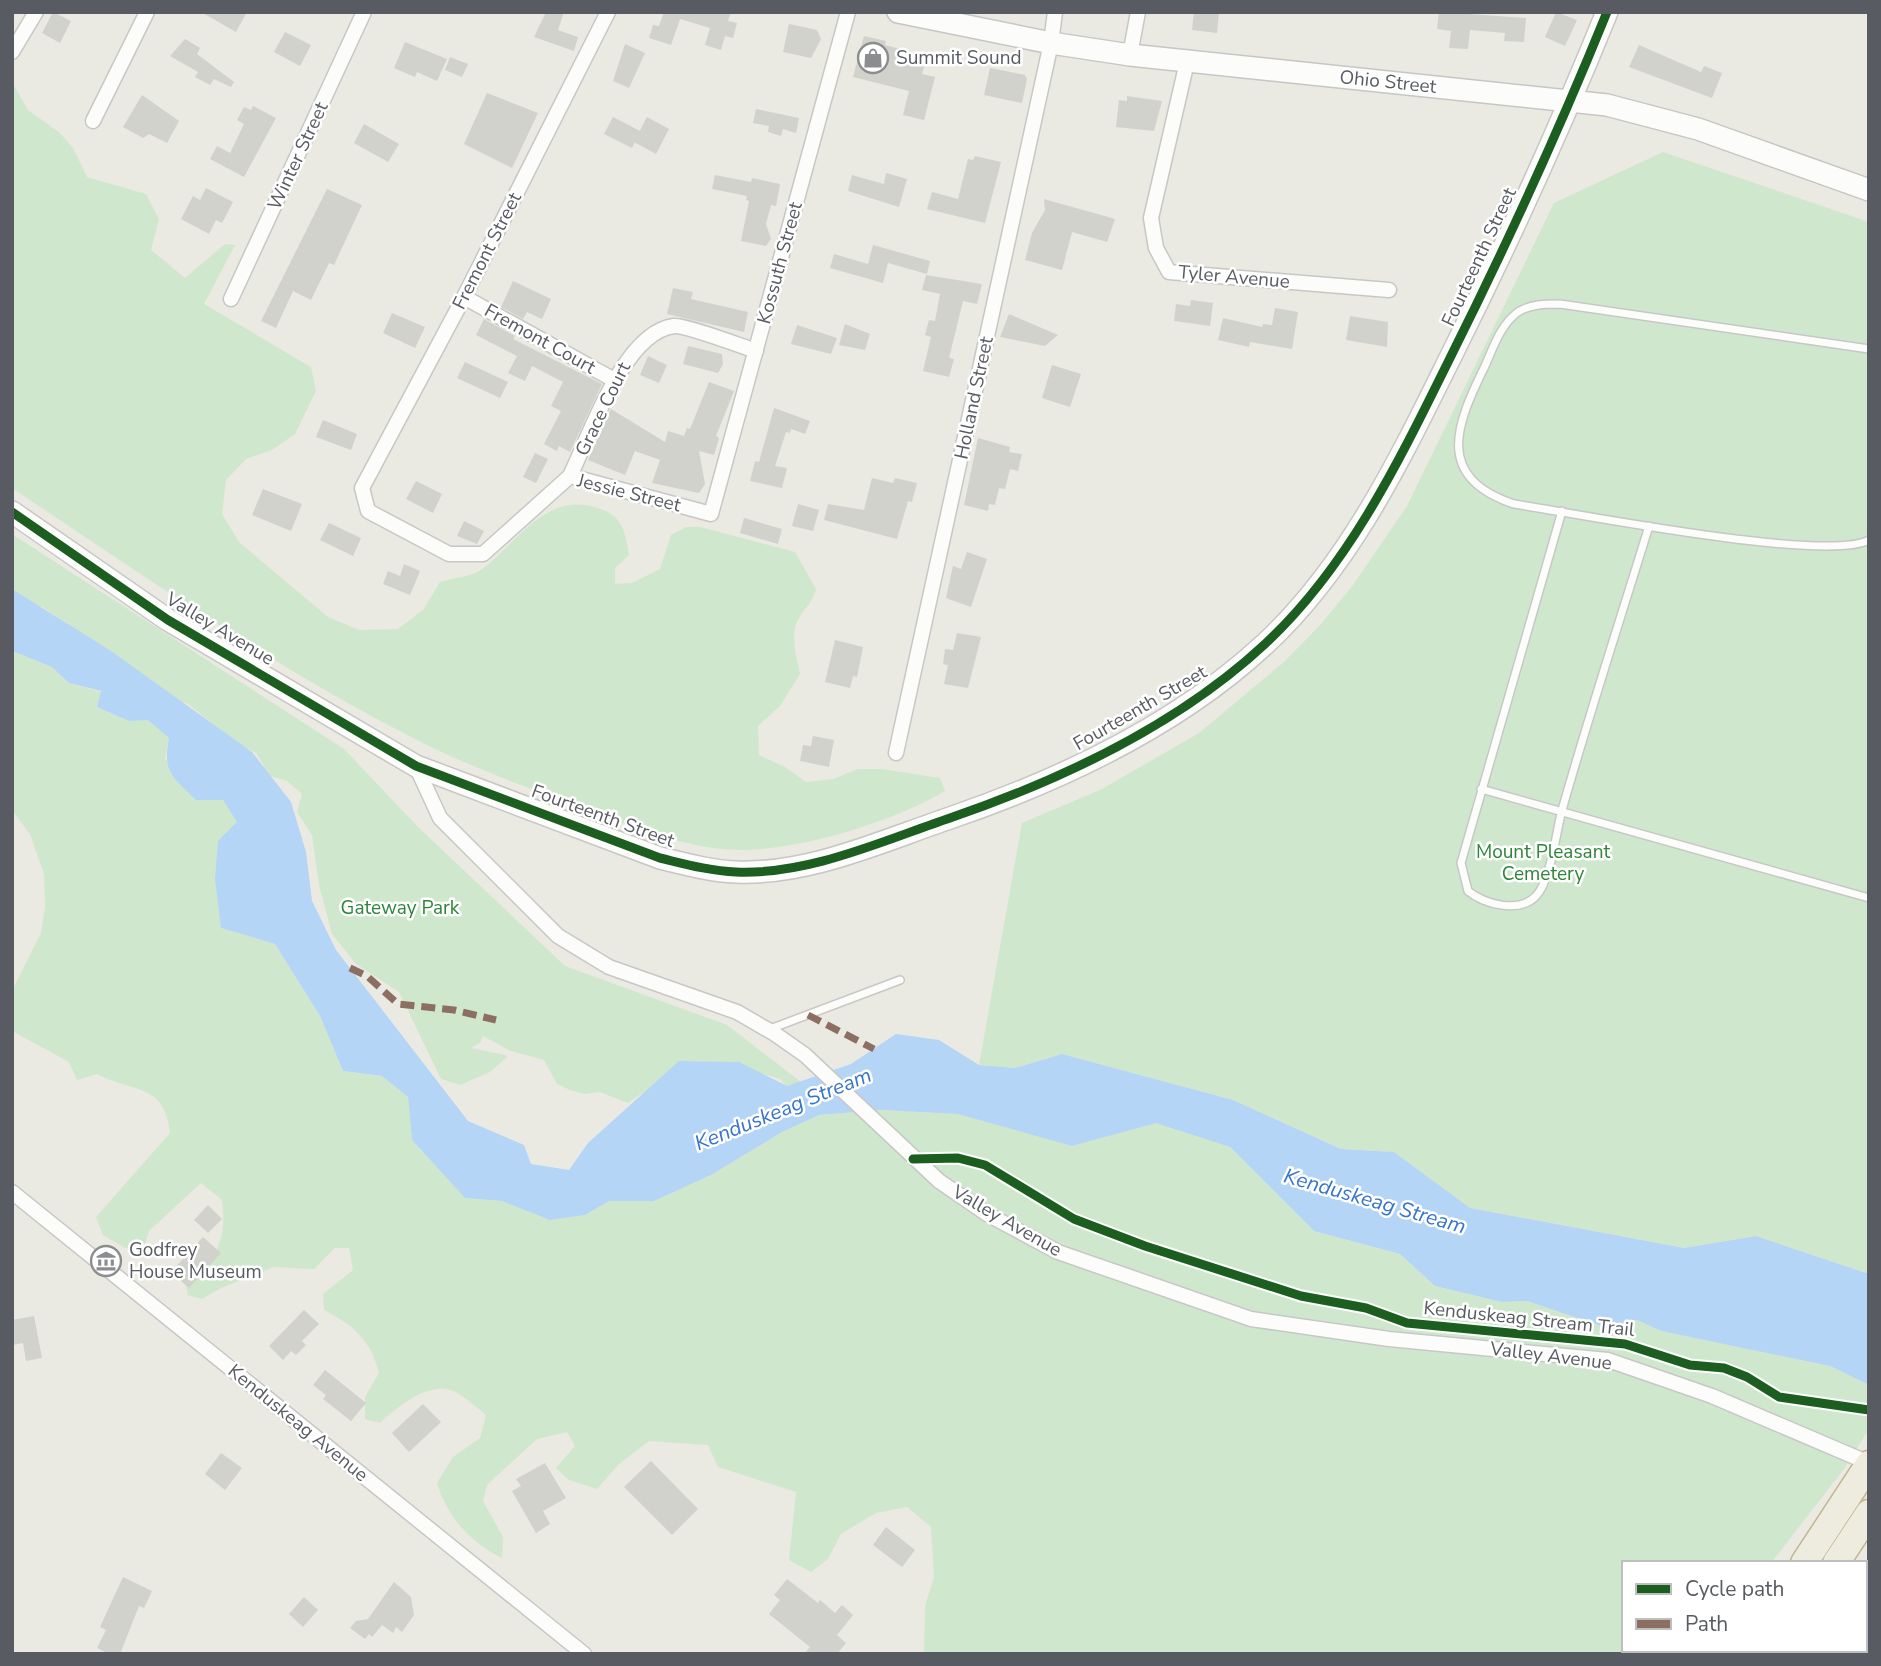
<svg xmlns="http://www.w3.org/2000/svg" width="1881" height="1666" viewBox="0 0 1881 1666" font-family="'Nunito Sans',sans-serif">
  <rect width="100%" height="100%" fill="#eae9e2"/>
  <!-- green -->
  <g fill="#cfe8cd">
    <path d="M 12,82 L 28,110 L 60,133 L 73,148 L 87,177 L 146,194 L 159,219 L 151,250 L 185,278 L 225,244 L 235,245 L 204,304 L 311,367 L 316,391 L 295,434 L 272,450 L 246,459 L 226,480 L 222,514 L 239,542 L 328,617 L 359,630 L 398,629 L 423,610 L 440,582 C 452,578 471,577 481,570 C 516,544 544,493 594,507 C 622,514 625,529 629,555 L 615,568 L 615,584 L 632,583 L 660,569 L 671,535 L 686,527 L 700,527 L 795,552 L 816,589 C 811,605 807,605 799,618 C 789,634 797,658 800,674 L 780,706 L 758,726 L 759,755 L 785,767 L 806,782 L 833,779 L 858,769 L 882,769 L 940,778 L 945,791 C 895,821 804,849 744,850 C 685,850 632,826 577,806 C 527,787 473,768 425,744 C 281,672 147,578 12,488 Z"/>
    <polygon points="1663,152 1869,222 1869,1274 1756,1236 1684,1248 1470,1208 1394,1152 1341,1149 1233,1100 1062,1054 1015,1068 979,1065 1022,823 1102,789 1199,733 1284,662 1321,624 1353,585 1407,506 1554,203"/>
    <polygon points="12,534 344,749 418,827 565,966 727,1025 801,1082 787,1089 781,1079 717,1062 689,1061 628,1103 600,1092 585,1094 570,1090 557,1084 544,1060 511,1051 483,1036 480,1043 471,1048 505,1055 507,1057 490,1072 460,1085 441,1079 399,992 356,964 332,934 319,885 312,835 297,812 302,794 287,781 270,776 256,753 221,735 218,728 188,704 180,701 44,608 12,593"/>
    <path d="M 12,651 L 52,667 L 69,683 L 101,692 L 97,707 L 129,721 L 148,719 L 169,738 L 165,759 L 223,800 L 238,822 L 221,928 L 275,944 L 320,1016 L 343,1071 L 382,1076 L 408,1097 L 412,1140 L 465,1198 L 502,1201 L 550,1220 L 585,1215 L 609,1201 L 654,1201 L 711,1175 L 784,1131 L 819,1115 L 880,1110 L 958,1114 L 1087,1142 L 1156,1122 L 1230,1147 L 1314,1231 L 1400,1254 L 1435,1286 L 1502,1302 L 1527,1301 L 1604,1327 L 1637,1320 L 1661,1331 L 1830,1366 L 1869,1385 L 1869,1429 L 1844,1469 L 1771,1563 L 1624,1563 L 1624,1650 L 1700,1650 L 1697,1654 L 924,1654 L 925,1606 L 934,1577 L 931,1527 L 907,1507 L 876,1513 L 841,1534 L 828,1559 L 811,1572 L 789,1560 L 796,1492 L 718,1467 L 708,1445 L 649,1441 L 619,1464 L 597,1489 L 569,1480 L 556,1468 L 575,1446 L 567,1432 L 537,1439 L 487,1485 L 483,1501 L 503,1537 L 502,1558 C 470,1542 447,1517 437,1483 L 453,1457 L 480,1438 L 486,1415 C 477,1408 469,1400 459,1394 C 432,1377 399,1406 380,1423 L 365,1419 L 365,1397 L 379,1373 C 371,1340 353,1325 324,1310 L 323,1294 L 353,1270 L 349,1248 L 335,1248 L 314,1269 L 274,1267 L 221,1288 L 202,1299 L 188,1295 L 185,1281 C 218,1255 227,1243 222,1200 L 201,1183 L 149,1231 L 144,1248 L 127,1249 L 103,1235 L 96,1217 L 170,1133 C 165,1083 134,1093 97,1074 L 77,1080 L 69,1062 L 14,1032 L 12,991 L 41,933 L 45,907 L 44,874 L 30,834 L 12,810 Z"/>
  </g>
  <!-- water -->
  <path fill="#b4d5f6" d="M 12,589 L 111,651 L 252,752 L 291,802 L 306,852 L 312,901 L 336,950 L 468,1121 L 524,1145 L 531,1164 L 569,1170 L 588,1143 L 679,1061 L 739,1062 L 787,1086 L 851,1064 L 896,1034 L 939,1040 L 979,1065 L 1015,1068 L 1062,1054 L 1233,1100 L 1341,1149 L 1394,1152 L 1470,1208 L 1684,1248 L 1756,1236 L 1869,1274 L 1869,1385 L 1830,1366 L 1661,1331 L 1637,1320 L 1604,1327 L 1527,1301 L 1502,1302 L 1435,1286 L 1400,1254 L 1314,1231 L 1230,1147 L 1156,1123 L 1072,1146 L 958,1114 L 880,1110 L 819,1115 L 784,1131 L 711,1175 L 654,1201 L 609,1201 L 585,1215 L 550,1220 L 502,1201 L 465,1198 L 412,1140 L 408,1097 L 382,1076 L 343,1071 L 320,1016 L 275,944 L 221,928 L 215,879 L 218,841 L 237,822 L 223,800 L 196,800 C 173,777 162,773 169,738 L 148,720 L 129,721 L 97,707 L 101,691 L 69,683 L 52,667 L 12,651 Z"/>
  <!-- building -->
  <g fill="#d2d2cd">
    <polygon points="53,12 71,21 60,43 42,33"/>
    <polygon points="201,12 247,12 236,32"/>
    <polygon points="546,12 564,12 558,30 578,37 574,51 534,37"/>
    <polygon points="664,12 731,12 728,21 737,23 733,38 725,36 721,50 705,45 710,28 680,19 671,45 649,38 653,25 659,26"/>
    <polygon points="1194,12 1219,12 1217,33 1192,30"/>
    <polygon points="1439,12 1526,18 1524,42 1504,41 1505,33 1470,30 1468,49 1449,48 1451,31 1437,29"/>
    <polygon points="1556,12 1577,20 1565,46 1545,37"/>
    <polygon points="789,24 817,30 821,39 811,58 783,52"/>
    <polygon points="285,32 311,45 300,66 274,52"/>
    <polygon points="864,36 886,41 885,45 927,56 922,74 935,77 924,120 903,115 909,91 853,77"/>
    <polygon points="185,39 200,48 197,54 234,82 231,87 214,79 210,85 195,77 198,72 170,56"/>
    <polygon points="405,42 447,59 437,81 417,72 415,77 394,68"/>
    <polygon points="625,44 645,53 629,88 613,81"/>
    <polygon points="1639,45 1701,72 1704,66 1722,73 1712,98 1629,67"/>
    <polygon points="450,57 468,64 462,77 445,70"/>
    <polygon points="990,68 1025,75 1027,79 1022,103 984,95"/>
    <polygon points="487,93 538,113 512,168 464,144"/>
    <polygon points="142,95 179,121 167,143 149,134 143,138 123,127"/>
    <polygon points="1127,96 1162,101 1154,131 1116,127 1119,100 1127,101"/>
    <polygon points="253,106 276,118 244,177 210,159 217,146 230,153 244,124 237,120 244,107 251,110"/>
    <polygon points="756,109 799,118 796,133 783,129 781,136 768,132 769,126 753,123"/>
    <polygon points="613,117 640,131 632,148 604,134"/>
    <polygon points="647,117 669,129 656,154 634,142"/>
    <polygon points="364,124 399,144 388,162 354,143"/>
    <polygon points="975,156 1001,162 985,223 927,209 932,192 958,199 968,159 973,160"/>
    <polygon points="886,173 907,179 899,207 848,191 852,175 884,184"/>
    <polygon points="715,175 751,182 752,178 780,184 776,206 771,205 766,224 771,239 766,246 741,241 749,201 746,200 747,196 712,189"/>
    <polygon points="206,188 233,202 222,223 216,220 209,234 181,219 193,196 200,200"/>
    <polygon points="327,189 362,205 334,265 329,263 311,300 293,291 276,328 261,321"/>
    <polygon points="1044,199 1115,219 1107,242 1072,232 1062,270 1025,260 1032,233 1045,210"/>
    <polygon points="873,245 930,261 927,274 888,263 883,283 830,268 834,254 868,264"/>
    <polygon points="926,275 982,284 977,304 963,301 949,358 954,359 949,377 923,371 931,337 925,335 929,320 935,321 940,294 922,290"/>
    <polygon points="513,281 551,299 542,319 527,312 523,319 501,307"/>
    <polygon points="673,288 693,292 691,299 748,312 744,332 667,314"/>
    <polygon points="1191,300 1213,303 1210,326 1174,321 1176,304 1190,306"/>
    <polygon points="1275,308 1298,312 1292,349 1250,342 1249,347 1218,340 1223,318 1262,327 1263,324 1272,325"/>
    <polygon points="392,313 425,327 415,348 383,333"/>
    <polygon points="1009,314 1058,335 1045,346 1000,337"/>
    <polygon points="1350,316 1388,322 1387,347 1346,340"/>
    <polygon points="484,319 515,336 513,339 602,384 570,452 559,446 557,451 544,444 561,411 551,406 563,382 532,366 525,381 508,373 517,356 476,335"/>
    <polygon points="845,324 870,334 865,350 839,345"/>
    <polygon points="797,325 837,338 831,354 791,344"/>
    <polygon points="688,346 722,354 723,364 718,373 683,364"/>
    <polygon points="648,356 667,365 659,383 640,375"/>
    <polygon points="465,362 508,382 500,398 457,378"/>
    <polygon points="1052,365 1081,374 1070,407 1042,398"/>
    <polygon points="709,382 734,391 716,436 719,438 714,455 699,451 705,484 699,493 652,483 660,460 635,451 625,475 588,460 611,409 665,442 668,431 684,436 687,428 690,429"/>
    <polygon points="774,408 810,421 805,434 791,429 790,433 786,432 775,466 787,468 782,488 750,481 755,461 759,462"/>
    <polygon points="323,420 357,434 351,450 316,437"/>
    <polygon points="978,438 1010,447 1009,452 1022,454 1018,471 1010,469 1005,489 999,488 995,505 989,504 988,511 964,505"/>
    <polygon points="535,453 548,459 536,483 523,477"/>
    <polygon points="872,478 893,483 895,478 917,483 912,502 908,501 897,539 824,520 828,504 864,510"/>
    <polygon points="416,481 442,494 433,513 406,499"/>
    <polygon points="263,489 302,504 291,531 252,515"/>
    <polygon points="798,504 819,510 813,531 792,526"/>
    <polygon points="744,518 782,529 778,544 740,533"/>
    <polygon points="464,521 484,531 477,544 457,536"/>
    <polygon points="329,523 361,538 353,556 320,540"/>
    <polygon points="967,552 987,559 971,607 946,598 953,566 961,569"/>
    <polygon points="404,564 420,571 410,595 383,584 388,571 400,576"/>
    <polygon points="957,633 981,637 968,688 944,684 948,665 943,664 945,649 953,650"/>
    <polygon points="835,640 863,647 857,677 853,676 850,688 825,682"/>
    <polygon points="813,736 834,740 829,767 800,761 803,745 811,746"/>
    <polygon points="208,1205 222,1219 208,1233 194,1220"/>
    <polygon points="203,1237 221,1253 189,1288 171,1272"/>
    <polygon points="304,1310 319,1324 302,1341 306,1345 296,1355 291,1351 283,1360 269,1346"/>
    <polygon points="34,1316 42,1358 26,1361 23,1343 12,1345 12,1320"/>
    <polygon points="325,1370 366,1403 351,1421 323,1399 326,1395 313,1385"/>
    <polygon points="423,1404 441,1422 409,1452 392,1433"/>
    <polygon points="221,1453 242,1468 225,1490 205,1474"/>
    <polygon points="651,1461 698,1509 672,1535 624,1487"/>
    <polygon points="545,1463 566,1498 543,1511 550,1524 536,1533 512,1491 521,1486 516,1479"/>
    <polygon points="886,1527 915,1550 902,1567 873,1545"/>
    <polygon points="123,1577 152,1591 144,1608 139,1606 120,1654 109,1654 97,1648 106,1630 100,1627"/>
    <polygon points="787,1579 818,1603 820,1600 835,1613 842,1605 853,1615 837,1635 846,1643 837,1654 804,1654 810,1647 769,1614 780,1600 774,1595"/>
    <polygon points="394,1582 411,1597 414,1615 402,1632 396,1627 393,1633 382,1625 372,1637 369,1634 365,1639 350,1628 356,1621 368,1619"/>
    <polygon points="304,1597 318,1610 303,1627 289,1614"/>
  </g>
  <g fill="none" stroke-linecap="round" stroke-linejoin="round">
    <!-- lane casing -->
    <g stroke="#c7c8c6" stroke-width="10">
      <g id="lane">
        <path d="M 1869,349 L 1560,304 C 1546,304 1530,304 1518,312 C 1501,324 1493,348 1485,366 C 1456,425 1434,477 1514,504 C 1574,513 1827,563 1869,540"/>
        <path d="M 1562,511 L 1461,863 L 1468,891 C 1484,904 1519,914 1536,896 C 1551,880 1556,832 1562,810 C 1589,715 1620,620 1649,526"/>
        <polyline points="1481,789 1869,898"/>
        <polyline points="770,1029 900,980"/>
      </g>
    </g>
    <!-- street casing -->
    <g stroke="#c7c8c6" stroke-width="17">
      <g id="street">
        <polyline points="608,12 464,297 362,488 368,511 449,554 483,554 570,476 711,514 848,12"/>
        <polyline points="12,52 36,12"/>
        <polyline points="1130,55 1138,12"/>
        <polyline points="1187,62 1151,218 1156,248 1169,272 1389,290"/>
        <polyline points="93,121 147,12"/>
        <polyline points="464,297 616,381"/>
        <polyline points="231,299 364,12"/>
        <path d="M 570,476 C 590,435 624,332 674,326 C 686,325 741,346 756,351"/>
        <polyline points="896,753 1051,43 1055,12"/>
        <polyline points="416,766 440,818 558,936 609,967 737,1012 775,1034 805,1055 939,1181 987,1214 1058,1252 1251,1319 1389,1339 1608,1360 1712,1396 1869,1463"/>
        <polyline points="12,1192 584,1654"/>
      </g>
    </g>
    <!-- secondary casing -->
    <g stroke="#c6c6c5" stroke-width="24">
      <g id="secondary">
        <polyline points="898,12 1051,43 1130,55 1607,105 1698,129 1869,190"/>
        <path d="M 12,512 L 168,620 L 416,766 L 660,858 C 685,864 710,871 736,872 C 809,875 882,841 950,818 C 1061,780 1178,725 1265,644 C 1350,565 1401,457 1452,354 C 1508,242 1560,128 1607,12"/>
      </g>
    </g>
    <!-- highway casing -->
    <g stroke="#c1b590" stroke-width="29">
      <g id="highway">
        <polyline points="1804,1563 1869,1464"/>
        <polyline points="1836,1563 1869,1513"/>
        <polyline points="1736,1654 1739,1650"/>
        <polyline points="1769,1654 1772,1650"/>
      </g>
    </g>
    <!-- lane -->
    <use href="#lane" stroke="#fcfcfb" stroke-width="7"/>
    <!-- street -->
    <use href="#street" stroke="#fcfcfb" stroke-width="14"/>
    <!-- secondary -->
    <use href="#secondary" stroke="#fcfcfb" stroke-width="21"/>
    <!-- highway -->
    <use href="#highway" stroke="#eeecdf" stroke-width="26"/>
    <!-- quiet -->
    <g stroke="#8d6e63" stroke-width="7" stroke-dasharray="14 7" stroke-linecap="butt">
      <polyline points="350,968 367,976 398,1004 454,1010 496,1020"/>
      <polyline points="808,1015 874,1049"/>
    </g>
    <!-- cycleway casing -->
    <g stroke="#fff" stroke-width="13">
      <g id="cycleway">
        <path d="M 12,512 L 168,620 L 416,766 L 660,858 C 685,864 710,871 736,872 C 809,875 882,841 950,818 C 1061,780 1178,725 1265,644 C 1350,565 1401,457 1452,354 C 1508,242 1560,128 1607,12"/>
        <polyline points="913,1159 958,1158 985,1165 1074,1219 1145,1246 1301,1296 1366,1308 1407,1323 1625,1344 1690,1365 1724,1368 1747,1377 1779,1397 1869,1410"/>
      </g>
    </g>
    <!-- cycleway -->
    <use href="#cycleway" stroke="#1b5e20" stroke-width="9"/>
  </g>
  <!-- icons -->
  <defs>
    <g id="shop-ring" transform="scale(1.575)"><circle r="9.5" fill="#fff" stroke="#8b8d8f" stroke-width="1.5"/><path d="M-5-2.5h2.3a2.7 3.5 0 0 1 5.4 0H5L5.5 6h-11ZM-1.5-2.5h3a1.5 2.3 0 0 0-3 0Z" fill="#8b8d8f"/></g>
    <g id="museum-ring" transform="scale(1.575)"><circle r="9.5" fill="#fff" stroke="#8b8d8f" stroke-width="1.5"/><path d="M0-6L6-3V-2H-6V-3ZM-5-1h2V3h-2ZM-1-1h2V3h-2ZM3-1h2V3H3ZM-6 4H6V6H-6Z" fill="#8b8d8f"/></g>
  </defs>
  <g fill-rule="evenodd">
    <use href="#shop-ring" x="873" y="58"/>
    <use href="#museum-ring" x="106" y="1261"/>
  </g>
  <g text-anchor="middle" dominant-baseline="central" stroke-width="5" stroke-linejoin="round" paint-order="stroke">
    <!-- poi labels -->
    <g font-size="19" fill="#585c62" stroke="#fff" text-anchor="start">
      <text x="896" y="58">Summit Sound</text>
      <text x="129" y="1250">Godfrey<tspan x="129" dy="22">House Museum</tspan></text>
    </g>
    <!-- street labels -->
    <g font-size="19" fill="#585c62" stroke="#fff">
      <text transform="translate(1388 82) rotate(6)">Ohio Street</text>
      <text transform="translate(298 156) rotate(-65)">Winter Street</text>
      <text transform="translate(487 251) rotate(-63)">Fremont Street</text>
      <text transform="translate(1479 257) rotate(-65)">Fourteenth Street</text>
      <text transform="translate(780 263) rotate(-75)">Kossuth Street</text>
      <text transform="translate(1234 277) rotate(5)">Tyler Avenue</text>
      <text transform="translate(540 339) rotate(29)">Fremont Court</text>
      <text transform="translate(974 398) rotate(-78)">Holland Street</text>
      <text transform="translate(603 409) rotate(-64)">Grace Court</text>
      <text transform="translate(629 493) rotate(14)">Jessie Street</text>
      <text transform="translate(220 629) rotate(31)">Valley Avenue</text>
      <text transform="translate(1140 708) rotate(-30)">Fourteenth Street</text>
      <text transform="translate(603 816) rotate(20)">Fourteenth Street</text>
      <text transform="translate(1007 1221) rotate(30)">Valley Avenue</text>
      <text transform="translate(1529 1319) rotate(6)">Kenduskeag Stream Trail</text>
      <text transform="translate(1551 1356) rotate(7)">Valley Avenue</text>
      <text transform="translate(298 1423) rotate(39)">Kenduskeag Avenue</text>
    </g>
    <!-- park labels -->
    <g font-size="19" fill="#2e8438" stroke="#fff">
      <text x="1543" y="852">Mount Pleasant<tspan x="1543" dy="22">Cemetery</tspan></text>
      <text x="400" y="908">Gateway Park</text>
    </g>
    <!-- water labels -->
    <g font-size="21" font-style="italic" fill="#3774ca" stroke="#fff">
      <text transform="translate(783 1109) rotate(-22)">Kenduskeag Stream</text>
      <text transform="translate(1375 1201) rotate(16)">Kenduskeag Stream</text>
    </g>
  </g>
  <!-- border -->
  <rect width="1881" height="1666" fill="none" stroke="#585c62" stroke-width="28"/>
  <!-- legend -->
  <rect x="1622" y="1561" width="245" height="91" fill="#ffffff" stroke="#bcbec0" stroke-width="2"/>
  <rect x="1636" y="1584" width="35" height="10" fill="#1b5e20" stroke="#bcbec0" stroke-width="2"/>
  <text x="1685" y="1596" font-size="21" fill="#585c62">Cycle path</text>
  <rect x="1636" y="1619" width="35" height="10" fill="#8d6e63" stroke="#bcbec0" stroke-width="2"/>
  <text x="1685" y="1631" font-size="21" fill="#585c62">Path</text>
</svg>
